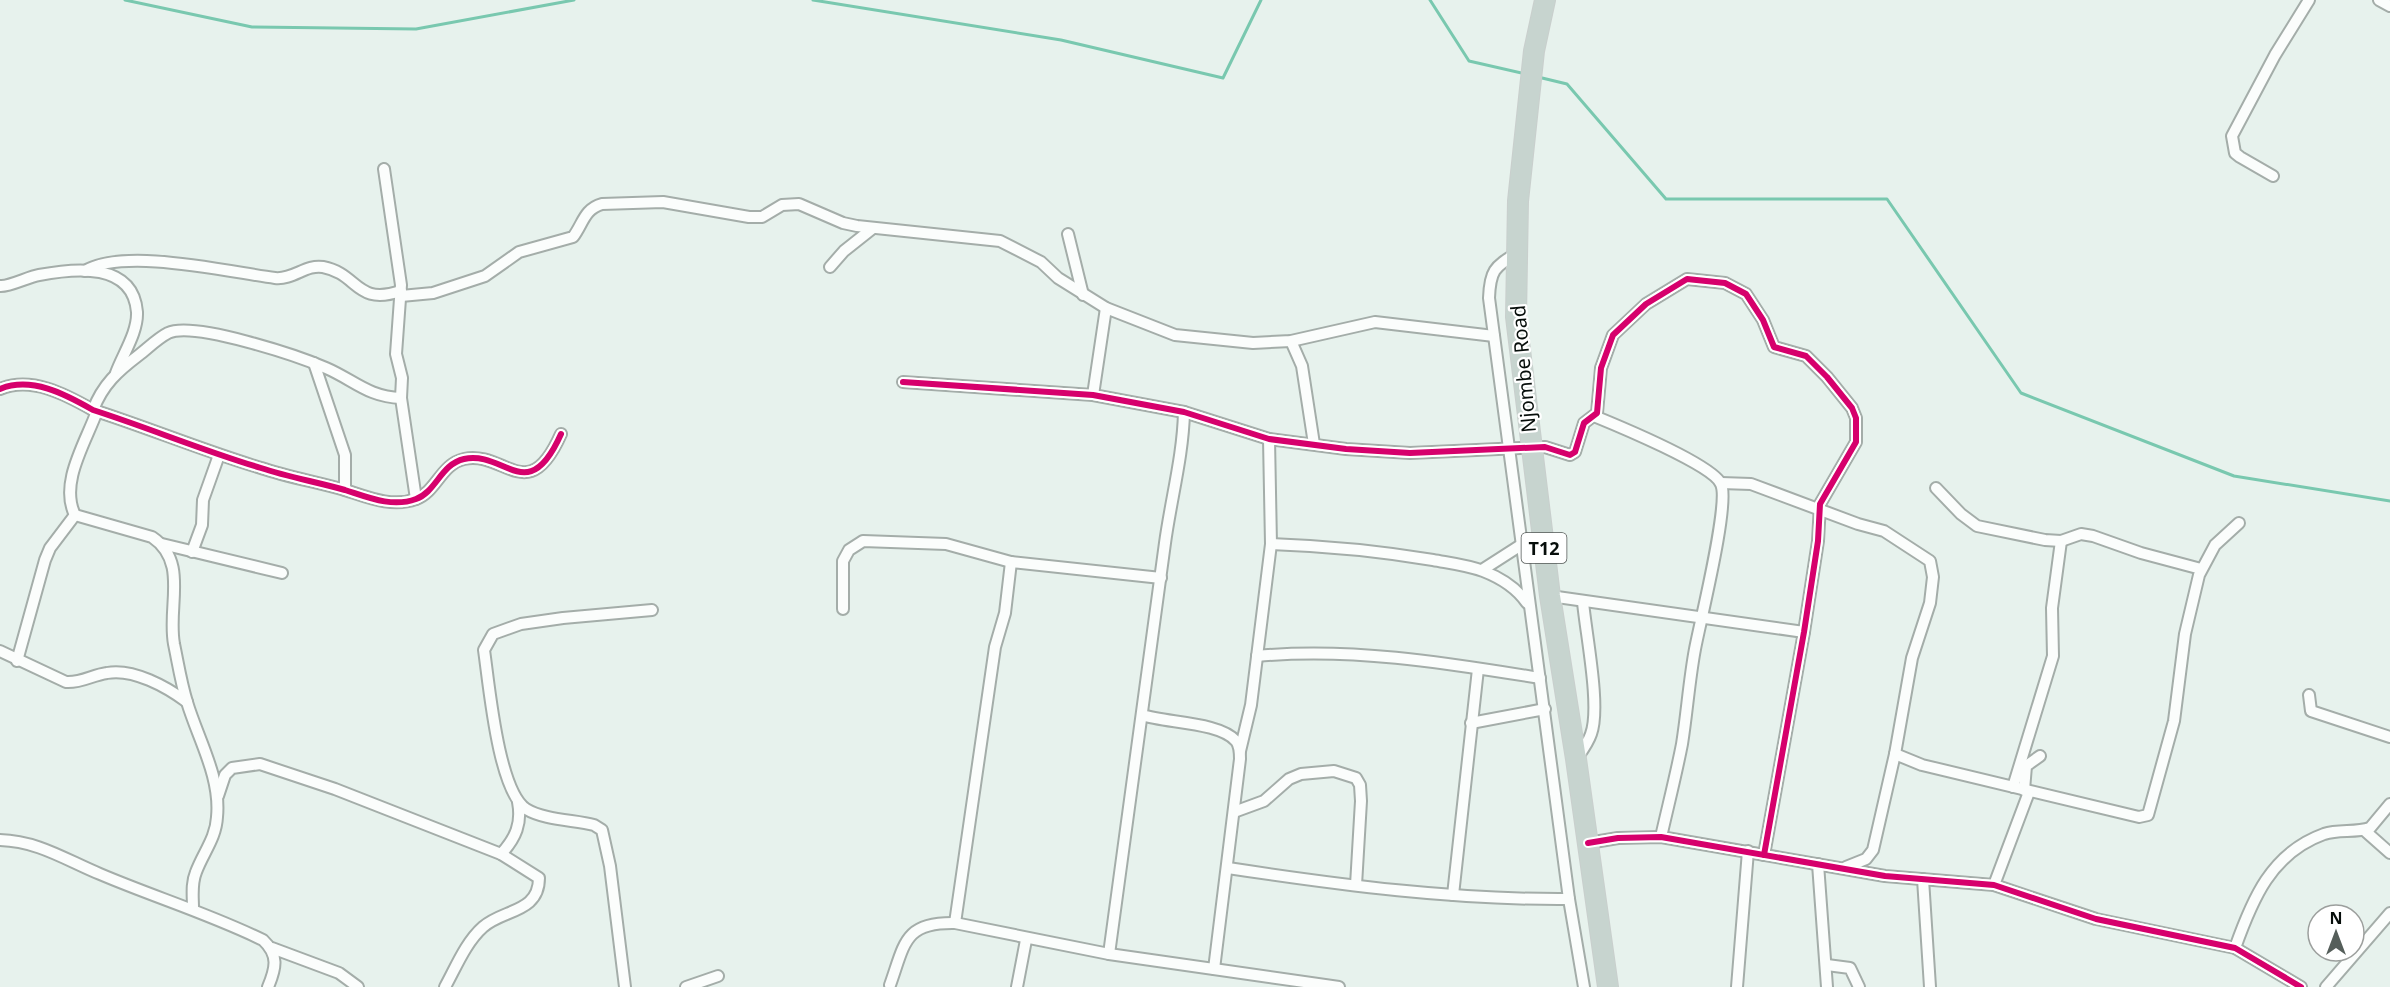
<svg xmlns="http://www.w3.org/2000/svg" width="2390" height="987" viewBox="0 0 2390 987" font-family="'Noto Sans',sans-serif">
  <rect width="100%" height="100%" fill="#e7f2ed"/>
  <g fill="none" stroke-linecap="round" stroke-linejoin="round">
    <!-- stream -->
    <g stroke="#79c8af" stroke-width="3">
      <polyline points="125,0 252,27 416,29 574,0"/>
      <polyline points="813,0 1061,40 1223,78 1261,0"/>
      <polyline points="1430,0 1469,61 1526,74"/>
      <polyline points="1538,77 1567,84 1666,199 1887,199 2021,393 2234,476 2390,501"/>
    </g>
    <!-- street casing -->
    <g stroke="#a4ada9" stroke-width="14">
      <g id="street">
        <polyline points="2379,0 2390,6"/>
        <polyline points="384,169 401,285 396,354 402,378 401,398 416,499"/>
        <polyline points="2273,176 2240,157 2235,153 2232,136 2275,55 2309,0"/>
        <polyline points="1068,234 1083,295"/>
        <path d="M 1517,253 C 1494,267 1490,271 1489,298 L 1569,899 L 1584,987"/>
        <polyline points="830,267 844,251 873,228"/>
        <path d="M 85,271 C 124,247 229,272 275,278 C 293,280 306,264 323,267 C 359,274 355,306 401,291"/>
        <path d="M 0,286 C 9,287 28,277 39,275 C 75,268 133,262 137,312 C 138,332 123,354 116,373"/>
        <path d="M 401,296 L 433,293 L 485,276 L 519,252 L 573,237 C 583,224 584,209 602,204 L 663,202 L 749,217 L 762,217 L 782,205 L 799,204 L 843,223 L 857,226 L 1000,241 L 1041,262 L 1058,278 L 1106,308 L 1175,335 L 1253,343 L 1291,341 L 1375,322 L 1494,336"/>
        <polyline points="1291,341 1302,366 1314,444"/>
        <polyline points="314,363 345,455 345,490"/>
        <polyline points="903,382 1093,395 1184,412 1269,439 1346,449 1410,453 1545,447 1570,455 1575,452 1584,423 1597,413 1601,368 1613,335 1646,304 1687,279 1725,283 1746,294 1763,320 1774,347 1806,356 1827,377 1852,408 1856,418 1856,442 1820,504 1818,541 1804,632 1764,855"/>
        <path d="M 0,389 C 31,376 65,394 93,410 C 149,428 204,451 261,468 C 288,477 317,482 345,490 C 367,497 392,508 416,499 C 436,492 441,464 464,459 C 505,450 528,508 561,434"/>
        <polyline points="1093,395 1106,308"/>
        <path d="M 93,410 C 103,384 118,371 139,355 C 148,348 158,338 168,333 C 194,321 298,356 326,368 C 354,380 368,397 401,398"/>
        <path d="M 97,411 C 86,442 59,483 75,515 L 152,537 C 189,562 167,606 174,644 C 178,663 181,683 187,702 C 198,739 221,777 217,817 C 216,838 203,853 196,872 C 191,884 193,896 193,908"/>
        <path d="M 1594,416 C 1616,425 1713,465 1721,484 C 1730,503 1700,622 1695,649 C 1689,681 1687,713 1682,744 C 1676,775 1668,806 1661,837"/>
        <polyline points="1721,483 1751,484 1858,524 1884,531 1930,561 1933,577 1930,603 1912,658 1895,754 1873,850 1866,859 1846,867"/>
        <polyline points="1936,488 1961,514 1977,526 2045,540 2061,541 2081,534 2093,536 2141,553 2201,569"/>
        <polyline points="162,544 282,573"/>
        <path d="M 1271,544 C 1326,546 1379,551 1433,560 C 1449,563 1467,565 1483,571 C 1501,578 1516,587 1527,603"/>
        <polyline points="192,552 202,525 203,500 219,455"/>
        <polyline points="1482,570 1521,545"/>
        <polyline points="1550,596 1804,632"/>
        <polyline points="843,609 843,561 849,550 863,541 946,544 1011,562"/>
        <path d="M 0,651 L 66,682 C 82,683 92,675 107,673 C 133,668 167,687 187,702"/>
        <path d="M 1257,656 C 1351,647 1447,663 1540,678"/>
        <polyline points="17,661 45,560 50,548 75,515"/>
        <polyline points="2309,695 2311,711 2390,737"/>
        <path d="M 1142,715 C 1166,723 1220,722 1236,741 C 1240,746 1240,753 1240,759 L 1214,969"/>
        <polyline points="1471,723 1545,709"/>
        <polyline points="1240,751 1251,705 1271,544 1269,439"/>
        <polyline points="1895,754 1922,765 2139,817 2148,815 2174,721 2185,634 2199,575 2215,545 2239,523"/>
        <path d="M 1577,758 C 1582,751 1588,743 1591,734 C 1601,707 1586,635 1583,602"/>
        <polyline points="2013,787 2053,656 2052,608 2061,541"/>
        <polyline points="2024,790 2026,766 2040,756"/>
        <path d="M 218,796 L 225,775 L 232,768 L 260,764 L 335,789 L 501,854 L 539,878 C 539,913 503,909 483,927 C 466,942 456,967 445,987"/>
        <polyline points="1234,812 1264,801 1289,779 1301,774 1334,771 1356,778 1360,785 1361,801 1356,885"/>
        <polyline points="2364,830 2390,853"/>
        <path d="M 0,840 C 38,841 66,860 100,874 C 154,897 210,914 263,940 C 279,955 276,968 268,987"/>
        <polyline points="1588,843 1618,838 1661,837 1885,876 1994,885 2096,919 2235,948 2301,987"/>
        <path d="M 501,854 C 516,838 522,823 518,802"/>
        <polyline points="1818,864 1827,987"/>
        <path d="M 1228,868 C 1340,885 1455,900 1569,899"/>
        <polyline points="1923,879 1930,987"/>
        <polyline points="1994,885 2029,792"/>
        <polyline points="1453,895 1478,669"/>
        <polyline points="955,923 995,647 1005,613 1011,562 1161,578"/>
        <polyline points="272,948 339,973 358,987"/>
        <path d="M 2235,948 C 2252,900 2271,853 2324,834 C 2339,829 2355,833 2370,828 L 2390,804"/>
        <path d="M 1109,954 C 1127,817 1147,680 1165,543 C 1171,499 1183,456 1184,412"/>
        <polyline points="1827,965 1850,968 1859,987"/>
        <path d="M 890,985 C 905,943 904,922 955,923 L 1109,954 L 1339,987"/>
        <path d="M 625,987 L 610,866 L 602,830 L 594,825 C 574,820 544,820 526,809 C 498,790 489,684 484,650 L 493,634 L 521,624 L 563,618 L 652,610"/>
        <polyline points="686,987 718,976"/>
        <polyline points="1017,987 1026,940"/>
        <polyline points="1737,987 1748,851"/>
        <polyline points="2326,987 2390,913"/>
      </g>
    </g>
    <!-- highway casing -->
    <g stroke="#c9cfcd" stroke-width="22">
      <polyline id="highway" points="1545,0 1534,51 1518,201 1516,317 1550,596 1576,759 1608,987"/>
    </g>
    <!-- street -->
    <use href="#street" stroke="#fbfdfc" stroke-width="10"/>
    <!-- highway -->
    <use href="#highway" stroke="#c7d4cf" stroke-width="20"/>
    <!-- cycleway casing -->
    <g stroke="#fff" stroke-width="10">
      <g id="cycleway">
        <polyline points="903,382 1093,395 1184,412 1269,439 1346,449 1410,453 1545,447 1570,455 1575,452 1584,423 1597,413 1601,368 1613,335 1646,304 1687,279 1725,283 1746,294 1763,320 1774,347 1806,356 1827,377 1852,408 1856,418 1856,442 1820,504 1818,541 1804,632 1764,855"/>
        <path d="M 0,389 C 31,376 65,394 93,410 C 149,428 204,451 261,468 C 288,477 317,482 345,490 C 367,497 392,508 416,499 C 436,492 441,464 464,459 C 505,450 528,508 561,434"/>
        <polyline points="1588,843 1618,838 1661,837 1885,876 1994,885 2096,919 2235,948 2301,987"/>
      </g>
    </g>
    <!-- cycleway -->
    <use href="#cycleway" stroke="#d6006c" stroke-width="6"/>
  </g>
  <g text-anchor="middle" dominant-baseline="central" stroke-width="4.5" stroke-linejoin="round" paint-order="stroke">
    <!-- shield labels -->
    <rect fill="#fff" stroke="#515654" stroke-width="1.5" x="1521.5" y="533" width="45" height="30" rx="4.5"/>
    <g font-size="18" font-weight="bold" fill="#070e0b">
      <text x="1544" y="548">T12</text>
    </g>
    <!-- street labels -->
    <g font-size="20" fill="#070e0b" stroke="#fff">
      <text transform="translate(1523 369) rotate(-95)">Njombe Road</text>
    </g>
  </g>
  <!-- north arrow -->
  <g transform="translate(2336 933)"><circle r="28" fill="#ffffff" stroke="#9c9f9d" stroke-width="1.5"/>
  <path d="M0-4.5L10 22L0 15L-10 22Z" fill="#555e5a"/>
  <text y="-9" font-size="16" font-weight="bold" text-anchor="middle" fill="#070e0b">N</text>
  </g>
</svg>
